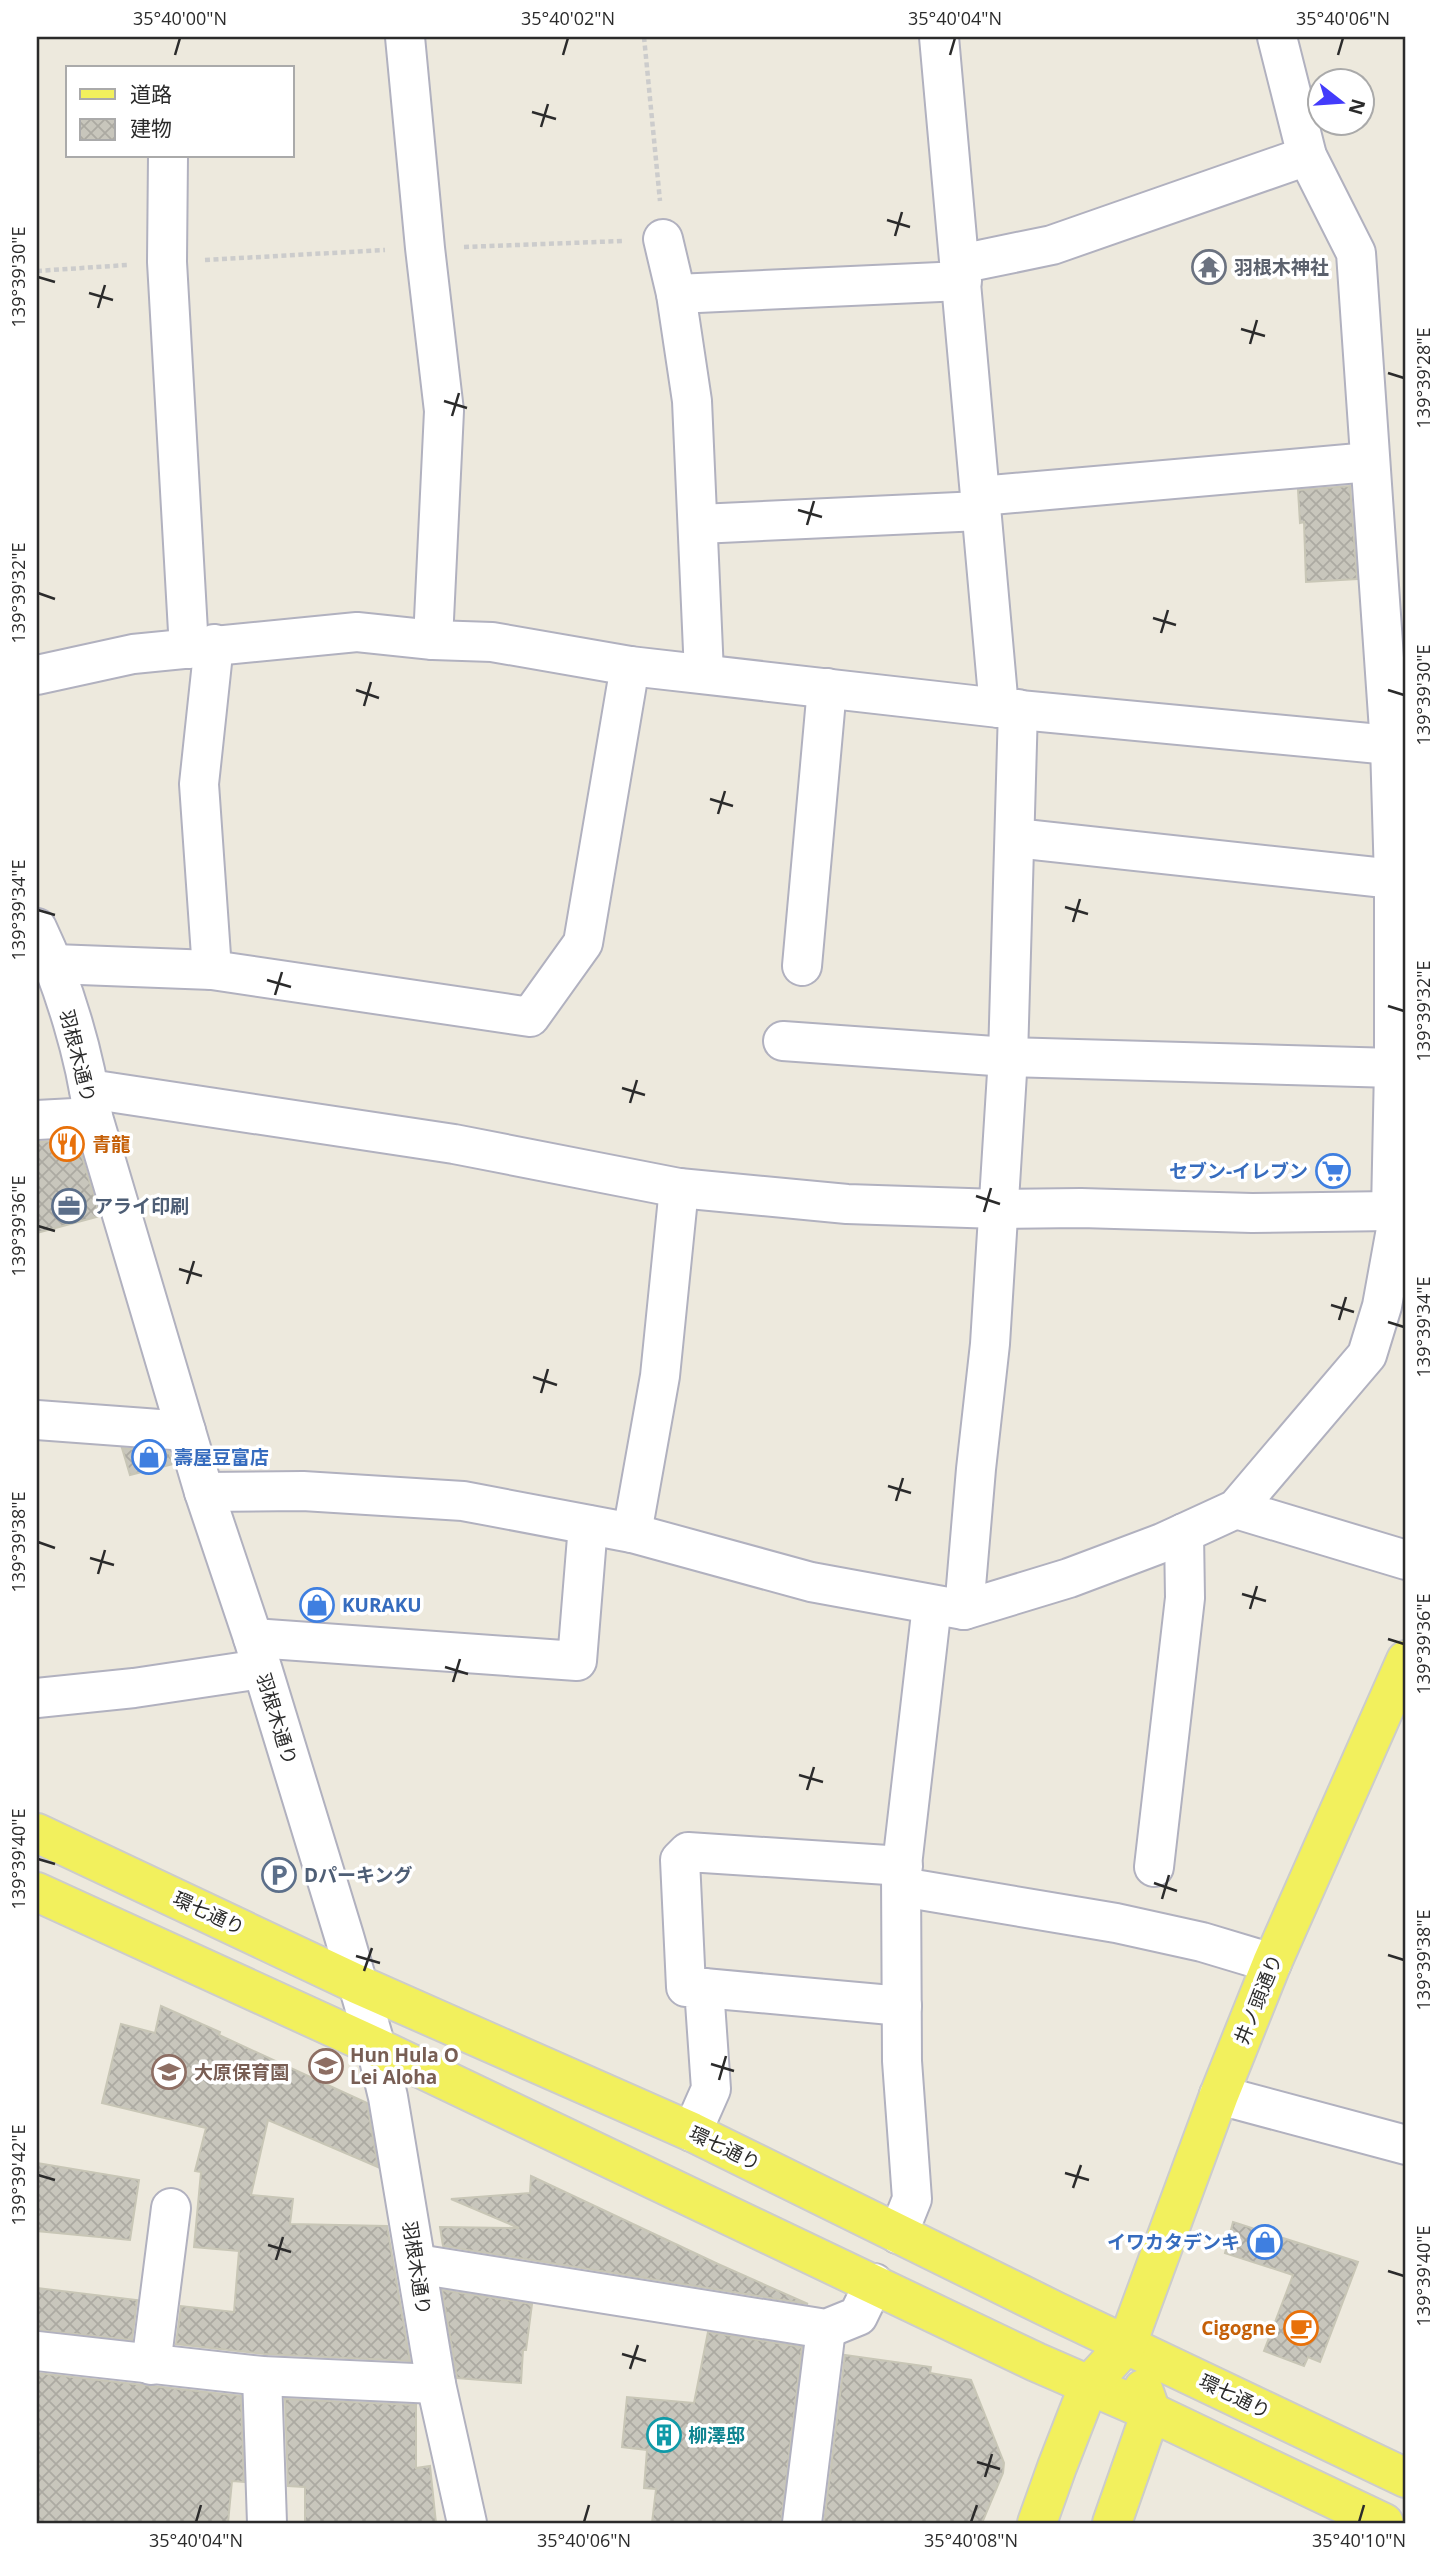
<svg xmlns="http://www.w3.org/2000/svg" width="1443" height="2560" viewBox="0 0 1443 2560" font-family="'Open Sans','Noto Sans JP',sans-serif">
  <defs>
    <pattern id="building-cross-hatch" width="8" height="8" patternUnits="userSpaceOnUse" patternTransform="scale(1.75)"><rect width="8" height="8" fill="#c8c6bc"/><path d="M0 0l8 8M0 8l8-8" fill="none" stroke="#acaaa2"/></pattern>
  </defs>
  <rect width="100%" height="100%" fill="#ede9dd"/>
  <!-- building -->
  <g fill="url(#building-cross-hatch)" stroke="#c8c6b6" stroke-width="2">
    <polygon points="1350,486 1357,579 1306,582 1304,522 1300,523 1298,490"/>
    <polygon points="77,1140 100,1216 37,1233 37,1142"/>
    <polygon points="122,1448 169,1452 173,1464 130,1475"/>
    <polygon points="161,2006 220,2032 219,2035 367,2103 378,2167 268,2120 251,2195 293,2199 290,2224 387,2226 410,2361 264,2354 176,2344 181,2306 234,2312 239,2251 194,2247 201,2172 195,2171 206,2128 102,2103 121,2024 155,2033"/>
    <polygon points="37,2163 139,2180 130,2240 37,2231"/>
    <polygon points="531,2176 718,2264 808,2304 443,2246 440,2227 519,2228 451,2199 530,2193"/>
    <polygon points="1233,2222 1358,2262 1320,2362 1308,2357 1304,2366 1264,2351 1293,2275 1225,2253"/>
    <polygon points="37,2288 137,2300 132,2340 37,2330"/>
    <polygon points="442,2290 532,2304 526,2350 523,2350 521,2383 457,2378"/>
    <polygon points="708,2332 802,2347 781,2523 652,2523 656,2489 644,2488 647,2450 622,2447 627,2397 694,2403"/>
    <polygon points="845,2355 931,2367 930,2373 971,2380 1004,2463 1003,2473 982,2523 824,2523"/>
    <polygon points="37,2373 241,2396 244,2482 232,2481 228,2523 37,2523"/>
    <polygon points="285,2399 416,2405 416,2468 430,2466 436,2523 305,2522 305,2487 288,2486"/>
  </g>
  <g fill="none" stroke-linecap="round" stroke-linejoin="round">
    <!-- minor casing -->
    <g stroke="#b1b1bf" stroke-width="42">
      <g id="minor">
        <polyline points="405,37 425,248 444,411 433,640"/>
        <polyline points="939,37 999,708"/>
        <polyline points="168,156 167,262 189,649"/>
        <polyline points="663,239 676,294 692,401 704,673"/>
        <polyline points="960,264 1052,245 1307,156"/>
        <polyline points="676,294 962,281"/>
        <polyline points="980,496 1370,462"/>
        <polyline points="699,524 980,511"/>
        <polyline points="37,675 133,654 357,632 433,640 492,642 630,666 999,708 1390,745"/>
        <polyline points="1015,838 1394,879"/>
        <path d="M 37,928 C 63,982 86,1058 93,1117 L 204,1492 L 253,1638 L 344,1936 L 376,2047 L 388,2097 L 436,2384 L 467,2523"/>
        <polyline points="54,964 212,970 530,1017 583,943 630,666"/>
        <polyline points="802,966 827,688"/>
        <polyline points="212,970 199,784 214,644"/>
        <polyline points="783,1041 1008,1057 1394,1068"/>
        <polyline points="89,1089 454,1144 679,1188 847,1204 998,1209 1081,1208 1252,1213 1391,1211"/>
        <polyline points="37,1120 93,1117"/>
        <polyline points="37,1420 186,1431"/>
        <polyline points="204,1492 303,1491 463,1501 632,1533 811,1582 964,1610 1069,1578 1162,1543 1236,1509 1367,1355 1382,1306 1396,1229 1391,1211 1394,1068 1394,879 1390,745 1356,253 1307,156 1277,37"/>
        <polyline points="1236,1509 1406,1560"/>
        <polyline points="632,1533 660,1376 679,1188"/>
        <polyline points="964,1610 976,1469 990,1344 1008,1057 1018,709"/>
        <polyline points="253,1638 577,1661 588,1525"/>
        <polyline points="37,1698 134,1688 261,1669"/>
        <polyline points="1154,1867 1185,1598 1184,1533"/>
        <polyline points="902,1887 1116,1923 1202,1942 1272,1963"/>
        <polyline points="704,1988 902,2006"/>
        <polyline points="1219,2095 1406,2145"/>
        <polyline points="692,2132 711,2089 704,1988 686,1987 680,1860 688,1852 903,1866"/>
        <polyline points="898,2234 912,2199 902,2061 901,1874 932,1605"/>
        <polyline points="417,2264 826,2329 858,2316 874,2283"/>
        <polyline points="37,2351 262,2376 436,2384"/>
        <polyline points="151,2365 171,2208"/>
        <polyline points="262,2376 267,2523"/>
        <polyline points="802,2523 826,2329"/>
      </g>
    </g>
    <!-- major casing -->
    <g stroke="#ccc" stroke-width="42">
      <g id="major">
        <polyline points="37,1833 357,1984 692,2132 1055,2311 1406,2478"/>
        <polyline points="37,1892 376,2047 1036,2362 1151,2412 1384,2523"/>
        <polyline points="1037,2523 1057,2467 1089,2385 1127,2344 1219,2095 1272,1963 1406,1660"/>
        <polyline points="1112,2523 1151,2412 1143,2389"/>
      </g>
    </g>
    <!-- path -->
    <g stroke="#ccc" stroke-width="4.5" stroke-dasharray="5 3.5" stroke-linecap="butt">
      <polyline points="644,37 660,201"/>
      <polyline points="464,247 623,241"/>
      <polyline points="205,260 385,250"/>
      <polyline points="37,271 127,265"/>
    </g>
    <!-- minor -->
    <use href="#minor" stroke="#fff" stroke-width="38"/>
    <!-- major -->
    <use href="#major" stroke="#f2f05d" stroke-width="38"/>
  </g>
  <!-- ticks -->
  <path fill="none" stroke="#2b2b2b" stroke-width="2.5" d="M 175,55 L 180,38M 563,55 L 568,38M 950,55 L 955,38M 1338,55 L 1343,38M 532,112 L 556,119M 541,127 L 548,104M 887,220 L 910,227M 895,236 L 902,212M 38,277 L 55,282M 89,293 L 113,300M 98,308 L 105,285M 1241,329 L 1265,336M 1250,344 L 1257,320M 1388,373 L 1404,378M 444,401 L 467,408M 452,416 L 459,393M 798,510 L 822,517M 807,525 L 814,501M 38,593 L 55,599M 1153,618 L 1176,625M 1161,633 L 1168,610M 356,690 L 379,698M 1388,690 L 1404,695M 364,706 L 371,682M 710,799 L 733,806M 718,814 L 725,791M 1065,907 L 1088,914M 38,910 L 55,915M 1073,922 L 1080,899M 267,980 L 291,987M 275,995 L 282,972M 1388,1006 L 1404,1011M 622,1088 L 645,1095M 630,1103 L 637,1080M 976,1196 L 1000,1204M 984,1212 L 991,1188M 38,1226 L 55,1231M 179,1269 L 202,1276M 187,1284 L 194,1261M 1331,1305 L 1354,1312M 1339,1320 L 1346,1297M 1388,1322 L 1404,1327M 533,1377 L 557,1385M 541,1393 L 548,1369M 888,1486 L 911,1493M 896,1501 L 903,1478M 38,1542 L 55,1548M 90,1558 L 114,1565M 98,1574 L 105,1550M 1242,1594 L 1266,1601M 1250,1609 L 1257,1586M 1388,1639 L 1404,1644M 445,1667 L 468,1674M 453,1682 L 460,1659M 799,1775 L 823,1782M 807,1790 L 814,1767M 38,1859 L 55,1864M 1154,1883 L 1177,1891M 1162,1899 L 1169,1875M 1388,1955 L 1404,1960M 356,1956 L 380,1963M 364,1971 L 372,1948M 711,2064 L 734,2071M 719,2080 L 726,2056M 1065,2173 L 1089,2180M 38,2175 L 55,2180M 1073,2188 L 1081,2165M 268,2245 L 291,2252M 276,2260 L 283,2237M 1388,2271 L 1404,2276M 622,2354 L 646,2361M 630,2369 L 638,2345M 977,2462 L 1000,2469M 985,2477 L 992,2454M 196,2522 L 201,2505M 584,2522 L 589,2505M 971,2522 L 977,2505M 1359,2522 L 1364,2505"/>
  <!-- icons -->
  <defs>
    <g id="temple-ring" transform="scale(1.75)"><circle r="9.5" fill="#fff" stroke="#6b7280" stroke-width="1.5"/><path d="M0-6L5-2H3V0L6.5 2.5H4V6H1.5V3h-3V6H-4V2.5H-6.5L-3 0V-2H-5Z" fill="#6b7280"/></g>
    <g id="restaurant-ring" transform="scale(1.75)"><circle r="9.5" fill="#fff" stroke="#e8710a" stroke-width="1.5"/><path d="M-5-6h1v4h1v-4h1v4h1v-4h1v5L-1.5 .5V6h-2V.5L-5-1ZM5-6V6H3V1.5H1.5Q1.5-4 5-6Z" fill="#e8710a"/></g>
    <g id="supermarket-ring" transform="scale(1.75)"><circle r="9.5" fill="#fff" stroke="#3f7fe0" stroke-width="1.5"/><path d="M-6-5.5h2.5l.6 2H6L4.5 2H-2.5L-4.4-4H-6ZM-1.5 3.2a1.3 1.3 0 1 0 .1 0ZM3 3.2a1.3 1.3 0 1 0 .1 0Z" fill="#3f7fe0"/></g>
    <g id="office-ring" transform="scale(1.75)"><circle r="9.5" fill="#fff" stroke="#5c6f8a" stroke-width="1.5"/><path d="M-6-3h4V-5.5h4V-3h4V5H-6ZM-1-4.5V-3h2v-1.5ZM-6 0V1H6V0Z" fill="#5c6f8a"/></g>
    <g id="shop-ring" transform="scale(1.75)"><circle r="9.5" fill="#fff" stroke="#3f7fe0" stroke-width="1.5"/><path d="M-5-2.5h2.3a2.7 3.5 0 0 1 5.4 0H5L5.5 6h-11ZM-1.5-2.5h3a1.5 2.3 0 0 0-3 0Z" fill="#3f7fe0"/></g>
    <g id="parking-ring" transform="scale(1.75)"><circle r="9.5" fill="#fff" stroke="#5c6f8a" stroke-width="1.5"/><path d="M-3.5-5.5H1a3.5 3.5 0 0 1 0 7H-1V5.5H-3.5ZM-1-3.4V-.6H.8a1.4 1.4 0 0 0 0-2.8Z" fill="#5c6f8a"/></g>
    <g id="school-ring" transform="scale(1.75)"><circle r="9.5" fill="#fff" stroke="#8d6e63" stroke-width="1.5"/><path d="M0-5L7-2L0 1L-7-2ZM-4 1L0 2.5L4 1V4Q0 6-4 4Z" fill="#8d6e63"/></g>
    <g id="cafe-ring" transform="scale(1.75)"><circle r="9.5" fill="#fff" stroke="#e8710a" stroke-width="1.5"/><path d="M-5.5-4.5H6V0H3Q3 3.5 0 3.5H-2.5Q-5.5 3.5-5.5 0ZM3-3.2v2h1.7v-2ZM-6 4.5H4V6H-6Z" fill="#e8710a"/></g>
    <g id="building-ring" transform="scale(1.75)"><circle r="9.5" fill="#fff" stroke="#0f9aa8" stroke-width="1.5"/><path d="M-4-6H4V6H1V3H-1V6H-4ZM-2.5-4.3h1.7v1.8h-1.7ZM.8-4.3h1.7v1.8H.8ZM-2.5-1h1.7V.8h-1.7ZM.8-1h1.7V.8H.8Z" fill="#0f9aa8"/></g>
  </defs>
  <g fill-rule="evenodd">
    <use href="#temple-ring" x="1209" y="267"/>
    <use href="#restaurant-ring" x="67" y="1144"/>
    <use href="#supermarket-ring" x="1333" y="1171"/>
    <use href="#office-ring" x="69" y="1206"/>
    <use href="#shop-ring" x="149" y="1457"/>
    <use href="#shop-ring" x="317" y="1605"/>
    <use href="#parking-ring" x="279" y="1875"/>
    <use href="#school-ring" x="326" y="2066"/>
    <use href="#school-ring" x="169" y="2072"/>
    <use href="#shop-ring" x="1265" y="2242"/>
    <use href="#cafe-ring" x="1301" y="2328"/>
    <use href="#building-ring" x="664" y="2435"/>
  </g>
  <g text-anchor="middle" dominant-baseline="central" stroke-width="7" stroke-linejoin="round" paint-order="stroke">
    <!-- worship labels -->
    <g font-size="19" font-weight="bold" fill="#5b616d" stroke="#fff" text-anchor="start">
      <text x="1234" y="267">羽根木神社</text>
    </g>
    <!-- street labels -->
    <g font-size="19" fill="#2b2b2b" stroke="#fff">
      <text transform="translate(78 1056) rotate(76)">羽根木通り</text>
      <text transform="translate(277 1719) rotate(73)">羽根木通り</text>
      <text transform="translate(209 1913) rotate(25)">環七通り</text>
      <text transform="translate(1258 1999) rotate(-68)">井ノ頭通り</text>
      <text transform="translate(725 2148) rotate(26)">環七通り</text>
      <text transform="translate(417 2268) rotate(81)">羽根木通り</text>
      <text transform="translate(1235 2396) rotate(26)">環七通り</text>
    </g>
    <!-- food labels -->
    <g font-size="19" font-weight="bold" fill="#c56008" stroke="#fff" text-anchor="start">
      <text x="92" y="1144">青龍</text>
      <text x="1276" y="2328" text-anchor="end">Cigogne</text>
    </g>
    <!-- shop labels -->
    <g font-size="19" font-weight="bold" fill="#366cbe" stroke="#fff" text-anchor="end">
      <text x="1308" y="1171">セブン-イレブン</text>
      <text x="174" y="1457" text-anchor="start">壽屋豆富店</text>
      <text x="342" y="1605" text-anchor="start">KURAKU</text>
      <text x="1240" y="2242">イワカタデンキ</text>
    </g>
    <!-- service labels -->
    <g font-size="19" font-weight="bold" fill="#4e5e75" stroke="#fff" text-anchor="start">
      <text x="94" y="1206">アライ印刷</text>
      <text x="304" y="1875">Dパーキング</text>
    </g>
    <!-- education labels -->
    <g font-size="19" font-weight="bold" fill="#785e54" stroke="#fff" text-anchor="start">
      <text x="350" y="2055">Hun Hula O<tspan x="350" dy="22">Lei Aloha</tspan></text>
      <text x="194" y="2072">大原保育園</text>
    </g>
    <!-- culture labels -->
    <g font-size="19" font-weight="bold" fill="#0d838f" stroke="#fff" text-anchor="start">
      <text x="688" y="2435">柳澤邸</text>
    </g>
  </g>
  <!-- border -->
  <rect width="1443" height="2560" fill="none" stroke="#ffffff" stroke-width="77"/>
  <!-- legend -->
  <rect x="66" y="66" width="228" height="91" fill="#ffffff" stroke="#aaaaaa" stroke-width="2"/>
  <rect x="80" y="89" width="35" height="10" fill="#f2f05d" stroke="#aaaaaa" stroke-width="2"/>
  <text x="130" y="102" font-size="21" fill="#2b2b2b">道路</text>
  <rect x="80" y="119" width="35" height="21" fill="url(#building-cross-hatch)" stroke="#aaaaaa" stroke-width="2"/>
  <text x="130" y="136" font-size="21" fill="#2b2b2b">建物</text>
  <!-- north arrow -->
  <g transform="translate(1341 102) rotate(107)"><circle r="33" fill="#ffffff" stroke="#aaaaaa" stroke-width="2"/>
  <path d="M0-5L12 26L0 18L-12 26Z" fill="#433bfb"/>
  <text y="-10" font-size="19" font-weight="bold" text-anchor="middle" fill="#2b2b2b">N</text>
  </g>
  <rect x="38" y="38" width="1366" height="2484" fill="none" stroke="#2b2b2b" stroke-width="2.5"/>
  <g font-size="18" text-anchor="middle" fill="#2b2b2b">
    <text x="180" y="25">35°40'00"N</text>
    <text x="568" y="25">35°40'02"N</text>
    <text x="955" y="25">35°40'04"N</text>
    <text x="1343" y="25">35°40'06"N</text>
    <text transform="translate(19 277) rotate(-90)" y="6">139°39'30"E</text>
    <text transform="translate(1424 378) rotate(-90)" y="6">139°39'28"E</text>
    <text transform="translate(19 593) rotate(-90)" y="6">139°39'32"E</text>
    <text transform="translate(1424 695) rotate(-90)" y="6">139°39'30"E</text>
    <text transform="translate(19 910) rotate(-90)" y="6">139°39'34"E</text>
    <text transform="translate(1424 1011) rotate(-90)" y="6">139°39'32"E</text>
    <text transform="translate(19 1226) rotate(-90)" y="6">139°39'36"E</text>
    <text transform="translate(1424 1327) rotate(-90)" y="6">139°39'34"E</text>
    <text transform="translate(19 1542) rotate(-90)" y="6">139°39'38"E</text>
    <text transform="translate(1424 1644) rotate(-90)" y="6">139°39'36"E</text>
    <text transform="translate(19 1859) rotate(-90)" y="6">139°39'40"E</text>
    <text transform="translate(1424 1960) rotate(-90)" y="6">139°39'38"E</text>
    <text transform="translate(19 2175) rotate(-90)" y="6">139°39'42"E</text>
    <text transform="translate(1424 2276) rotate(-90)" y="6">139°39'40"E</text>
    <text x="196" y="2547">35°40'04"N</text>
    <text x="584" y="2547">35°40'06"N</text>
    <text x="971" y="2547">35°40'08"N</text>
    <text x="1359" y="2547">35°40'10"N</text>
  </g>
</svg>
